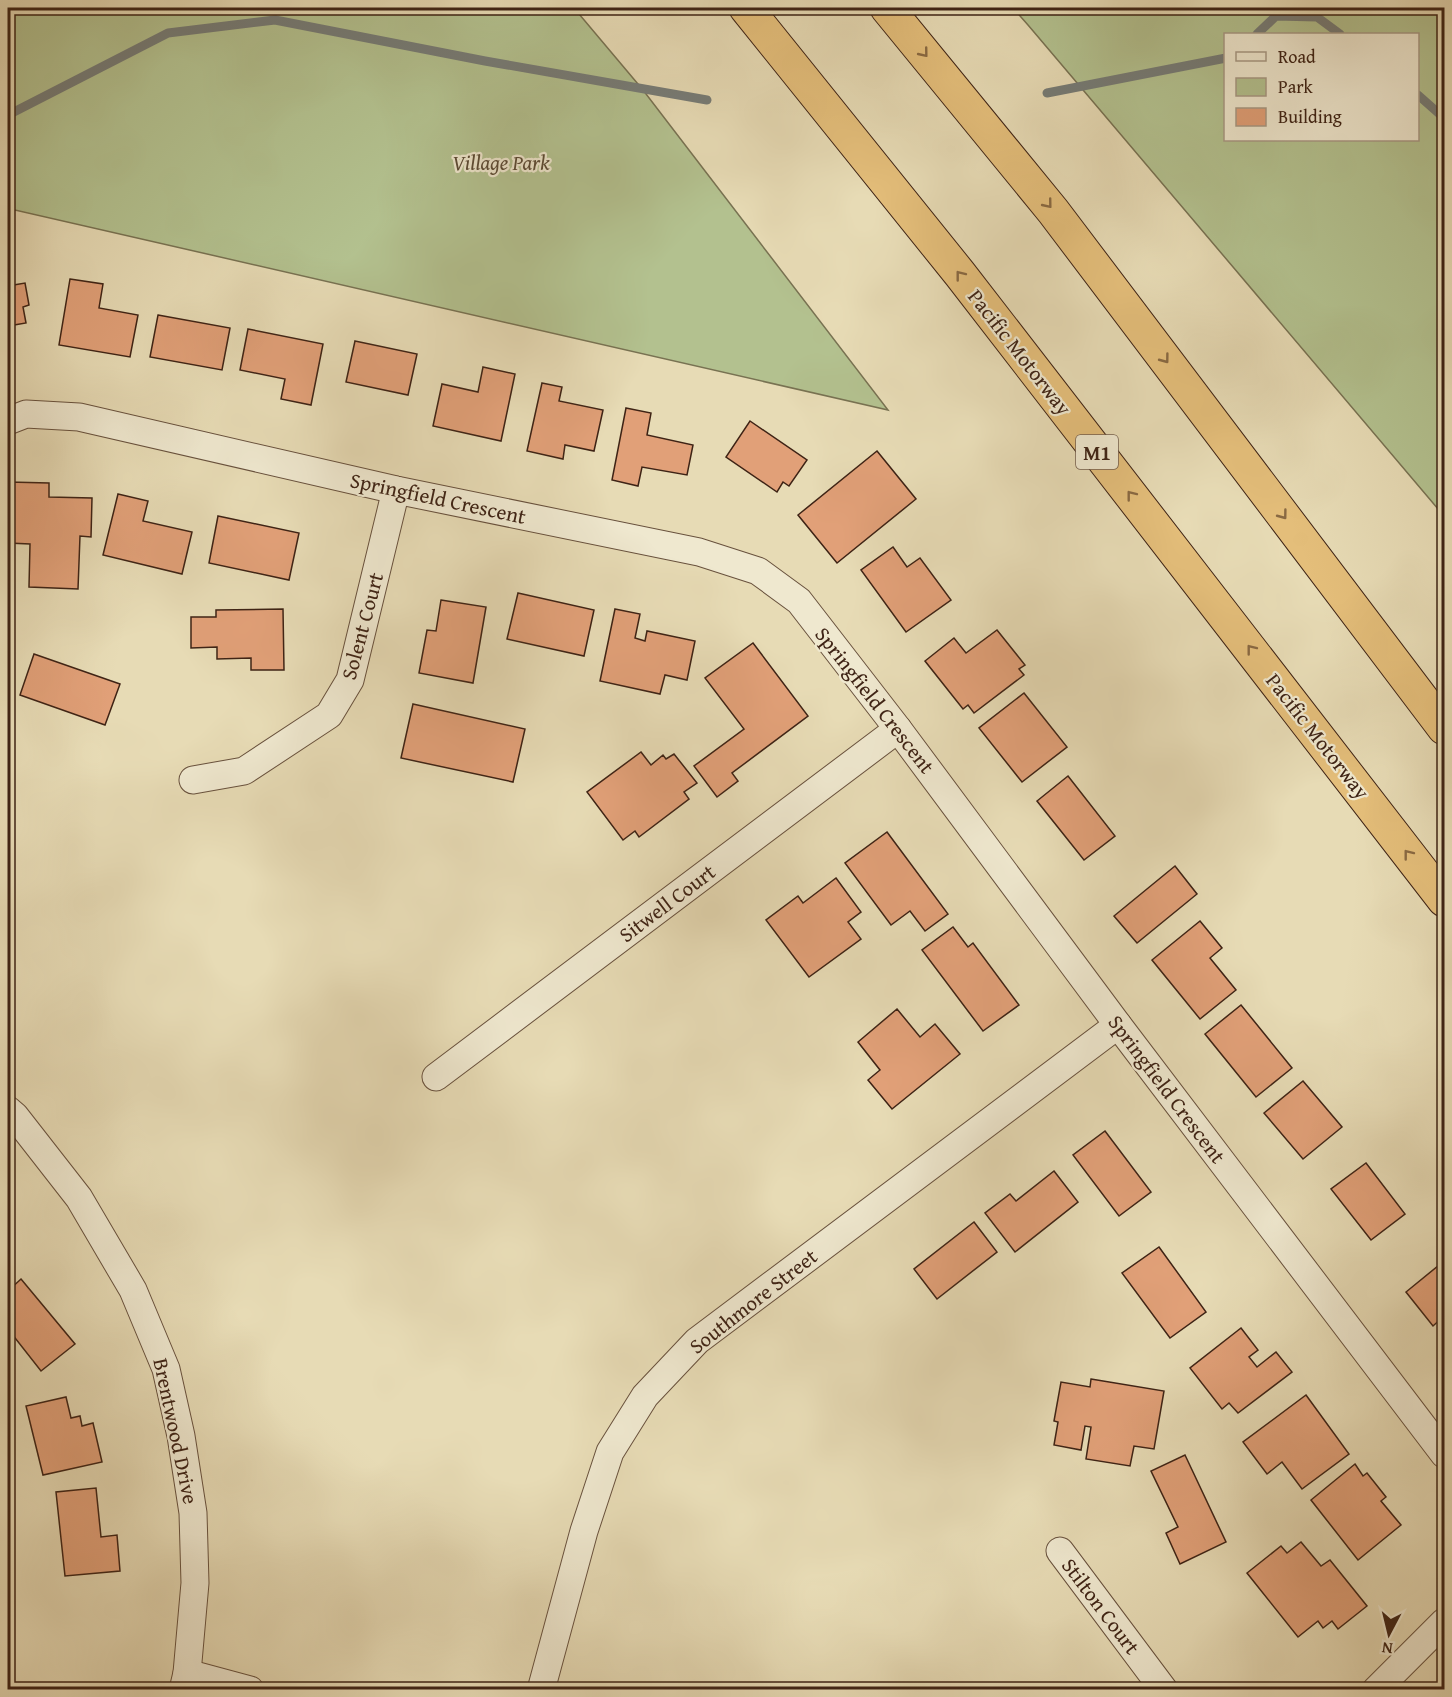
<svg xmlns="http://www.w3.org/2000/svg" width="1452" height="1697" viewBox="0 0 1452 1697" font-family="'Gentium Book Plus',serif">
  <rect width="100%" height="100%" fill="#e7dbb5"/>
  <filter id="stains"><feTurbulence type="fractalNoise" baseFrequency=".00333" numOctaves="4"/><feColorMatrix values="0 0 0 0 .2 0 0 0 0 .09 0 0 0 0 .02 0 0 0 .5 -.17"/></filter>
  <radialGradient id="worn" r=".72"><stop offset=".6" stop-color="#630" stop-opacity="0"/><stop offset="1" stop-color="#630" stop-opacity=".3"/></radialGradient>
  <!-- green -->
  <g fill="#b3c18f" stroke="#787252" stroke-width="1.5" fill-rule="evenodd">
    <polygon points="8,8 574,8 643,90 888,410 15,210 8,213"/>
    <path d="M 1013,8 L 1444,8 L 1444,516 L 1028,25 ZM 1226,34 L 1418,34 L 1418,140 L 1226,140 Z"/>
  </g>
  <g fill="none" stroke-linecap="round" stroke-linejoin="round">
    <!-- stream -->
    <g stroke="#767c77" stroke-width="9">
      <polyline points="1257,34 1276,16 1317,17 1340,34"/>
      <polyline points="1047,93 1226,58"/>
      <polyline points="1418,95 1444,118"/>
      <polyline points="8,115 168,33 275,20 485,61 707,100"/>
    </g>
  </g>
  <!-- building -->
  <g fill="#e1a078" stroke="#3e2315" stroke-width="1.5">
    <polygon points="70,279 103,284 99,308 138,315 130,357 59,345"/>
    <polygon points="25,283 29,305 23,307 26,323 8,326 8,286"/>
    <polygon points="158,315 230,328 222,370 150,357"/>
    <polygon points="248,329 323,344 311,405 281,399 285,379 240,370"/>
    <polygon points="355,341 417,354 408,395 346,382"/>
    <polygon points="483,367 515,374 501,441 433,426 442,384 478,392"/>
    <polygon points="542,383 562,387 559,401 603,410 594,451 565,445 563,459 527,451"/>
    <polygon points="626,408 651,413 647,435 693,445 687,475 642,467 638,486 612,480"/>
    <polygon points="750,421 807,460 789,486 783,482 777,492 726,457"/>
    <polygon points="877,451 916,499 837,563 798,515"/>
    <polygon points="8,482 49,483 49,497 92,498 91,537 80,536 78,589 29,587 30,544 8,543"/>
    <polygon points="118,494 148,501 143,521 192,532 182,574 103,555"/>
    <polygon points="218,516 299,533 289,580 209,563"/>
    <polygon points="893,547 907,567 920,558 951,600 906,632 861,570"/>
    <polygon points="518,593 594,610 584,656 507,639"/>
    <polygon points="441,600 486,607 473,683 419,673 427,630 436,631"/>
    <polygon points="283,609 284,670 251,670 251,658 217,659 217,647 191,648 191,617 216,617 216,610"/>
    <polygon points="615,609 640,614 635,638 645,641 647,631 695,641 687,680 665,675 660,694 600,681"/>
    <polygon points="997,630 1025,665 1019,669 1024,675 974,713 968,705 963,709 925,661 954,638 966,653"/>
    <polygon points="753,643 808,716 732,773 738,781 717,797 694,766 744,729 705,678"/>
    <polygon points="34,654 120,684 105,725 20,695"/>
    <polygon points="1024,693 1067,747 1022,782 979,728"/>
    <polygon points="413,704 525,729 513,782 401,758"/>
    <polygon points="641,752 651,765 663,755 666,759 674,754 697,783 684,792 689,799 639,837 635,831 623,840 587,792"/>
    <polygon points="1068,776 1115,836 1084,860 1037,801"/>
    <polygon points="887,832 948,914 925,931 910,911 891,925 845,863"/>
    <polygon points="1175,866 1197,894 1137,943 1114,916"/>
    <polygon points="836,878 861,912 848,922 861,939 809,977 766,920 798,896 803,903"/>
    <polygon points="1200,921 1222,948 1210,958 1236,990 1200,1019 1152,960"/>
    <polygon points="953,927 968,947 973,943 1019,1005 983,1031 922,950"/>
    <polygon points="1241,1005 1292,1068 1256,1097 1205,1034"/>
    <polygon points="897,1009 920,1037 935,1024 960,1054 892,1109 868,1080 880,1070 858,1042"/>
    <polygon points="1303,1081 1342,1127 1303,1159 1264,1113"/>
    <polygon points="1105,1131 1151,1192 1119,1216 1073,1155"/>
    <polygon points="1366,1163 1405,1214 1371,1240 1331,1189"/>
    <polygon points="1054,1171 1078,1202 1015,1252 985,1213 1010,1194 1016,1201"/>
    <polygon points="974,1222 997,1252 937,1299 914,1269"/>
    <polygon points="1159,1247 1206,1312 1170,1338 1122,1273"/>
    <polygon points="1444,1261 1444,1316 1433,1326 1406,1292"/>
    <polygon points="21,1279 75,1344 41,1371 8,1329 8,1291"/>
    <polygon points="1241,1328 1258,1350 1249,1357 1257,1367 1276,1352 1292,1372 1238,1413 1229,1403 1222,1409 1190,1368"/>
    <polygon points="1091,1379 1164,1391 1154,1449 1134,1446 1130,1466 1086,1459 1091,1427 1085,1426 1081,1450 1054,1445 1058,1422 1054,1421 1061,1382 1090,1387"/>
    <polygon points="1306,1395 1349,1454 1302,1489 1282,1462 1267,1474 1243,1442"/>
    <polygon points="66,1397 71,1418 80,1416 82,1426 93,1423 102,1462 43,1475 26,1406"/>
    <polygon points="1185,1455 1226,1542 1180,1564 1166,1533 1178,1527 1151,1471"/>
    <polygon points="1355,1464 1363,1476 1367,1473 1386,1497 1381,1501 1401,1525 1358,1560 1311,1500"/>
    <polygon points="96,1488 101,1537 117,1535 120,1571 65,1576 56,1492"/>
    <polygon points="1301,1542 1321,1566 1330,1560 1367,1606 1338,1629 1332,1621 1323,1628 1318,1621 1298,1637 1247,1573 1281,1546 1287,1553"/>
  </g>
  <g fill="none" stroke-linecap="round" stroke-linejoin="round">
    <!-- minor casing -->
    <g stroke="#68513d" stroke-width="29">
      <g id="minor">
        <polyline points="8,421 26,414 79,417 396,490 699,552 758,571 799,601 898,729 1118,1025 1444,1454"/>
        <polyline points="193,780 244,771 329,715 350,680 396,490"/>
        <polyline points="436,1077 898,729"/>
        <polyline points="8,1110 15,1116 79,1198 133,1290 166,1369 181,1436 193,1513 195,1583 187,1673 183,1690"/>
        <polyline points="1060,1551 1164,1690"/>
        <polyline points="187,1673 250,1690"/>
        <polyline points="541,1690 584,1531 610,1452 645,1396 697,1341 1118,1025"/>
        <polyline points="1376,1690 1444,1622"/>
      </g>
    </g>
    <!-- motorway casing -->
    <g stroke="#3e2315" stroke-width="35">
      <g id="motorway">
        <polyline points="746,8 960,274 1444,900"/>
        <polyline points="887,8 1053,211 1444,728"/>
      </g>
    </g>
    <!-- minor -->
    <use href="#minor" stroke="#efe8cf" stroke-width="27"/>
    <!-- motorway -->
    <use href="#motorway" stroke="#e4be7a" stroke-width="33"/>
  </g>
  <!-- one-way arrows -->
  <defs><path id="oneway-chevron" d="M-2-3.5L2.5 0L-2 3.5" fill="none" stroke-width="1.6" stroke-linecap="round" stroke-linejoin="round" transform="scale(1.5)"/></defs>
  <g stroke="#896942">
    <use href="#oneway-chevron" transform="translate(924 53) rotate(51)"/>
    <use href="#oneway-chevron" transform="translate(1048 204) rotate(51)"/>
    <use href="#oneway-chevron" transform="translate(960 275) rotate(-128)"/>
    <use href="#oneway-chevron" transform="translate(1165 359) rotate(53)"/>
    <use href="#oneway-chevron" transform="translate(1131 495) rotate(-128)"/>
    <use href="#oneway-chevron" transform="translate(1283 515) rotate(53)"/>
    <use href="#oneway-chevron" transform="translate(1251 649) rotate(-128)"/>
    <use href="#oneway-chevron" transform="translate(1408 854) rotate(-128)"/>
  </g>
  <g text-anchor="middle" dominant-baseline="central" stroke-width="4.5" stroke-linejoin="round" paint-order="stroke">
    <!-- shield labels -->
    <rect fill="#efe8cf" stroke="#735e4d" stroke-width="1.5" x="1076" y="435" width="42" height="34" rx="4.5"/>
    <g font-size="20" font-weight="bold" fill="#3e2315">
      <text x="1097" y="452">M1</text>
    </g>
    <!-- park labels -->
    <g font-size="21" font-style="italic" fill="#5b4a34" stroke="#efe8cf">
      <text x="501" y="162">Village Park</text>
    </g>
    <!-- street labels -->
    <g font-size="21" fill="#3e2315" stroke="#efe8cf">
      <text transform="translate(1020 352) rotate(52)">Pacific Motorway</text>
      <text transform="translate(438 498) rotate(12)">Springfield Crescent</text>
      <text transform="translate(362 626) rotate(-75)">Solent Court</text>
      <text transform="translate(875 700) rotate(52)">Springfield Crescent</text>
      <text transform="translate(1318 736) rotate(52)">Pacific Motorway</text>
      <text transform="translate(667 903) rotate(-37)">Sitwell Court</text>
      <text transform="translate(1167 1089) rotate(53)">Springfield Crescent</text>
      <text transform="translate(753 1301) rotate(-38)">Southmore Street</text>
      <text transform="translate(176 1431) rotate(78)">Brentwood Drive</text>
      <text transform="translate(1101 1606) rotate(53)">Stilton Court</text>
    </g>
  </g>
  <!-- margin -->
  <rect width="1452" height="1697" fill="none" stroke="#e7dbb5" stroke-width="30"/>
  <rect x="9" y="9" width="1434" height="1679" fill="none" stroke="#3e2315" stroke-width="3"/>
  <rect x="15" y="15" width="1422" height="1667" fill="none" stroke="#3e2315" stroke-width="1.5"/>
  <!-- legend -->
  <rect x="1224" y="33" width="195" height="108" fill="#efe8cf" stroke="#a89985" stroke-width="1.5"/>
  <rect x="1236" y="52" width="30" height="9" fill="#efe8cf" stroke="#a89985" stroke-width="1.5"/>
  <text x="1278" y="63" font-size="18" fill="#3e2315">Road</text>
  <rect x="1236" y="78" width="30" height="18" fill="#b3c18f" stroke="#a89985" stroke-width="1.5"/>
  <text x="1278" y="93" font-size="18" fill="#3e2315">Park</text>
  <rect x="1236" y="108" width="30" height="18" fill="#e1a078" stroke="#a89985" stroke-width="1.5"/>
  <text x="1278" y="123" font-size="18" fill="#3e2315">Building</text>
  <!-- north arrow -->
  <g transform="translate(1389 1634) rotate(187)" stroke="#efe8cf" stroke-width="4.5" paint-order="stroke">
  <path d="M0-4.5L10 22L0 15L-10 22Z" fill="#3e2315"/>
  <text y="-9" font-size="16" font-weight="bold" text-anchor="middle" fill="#3e2315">N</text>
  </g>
  <rect width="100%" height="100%" filter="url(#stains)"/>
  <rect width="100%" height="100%" fill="url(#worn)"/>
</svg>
